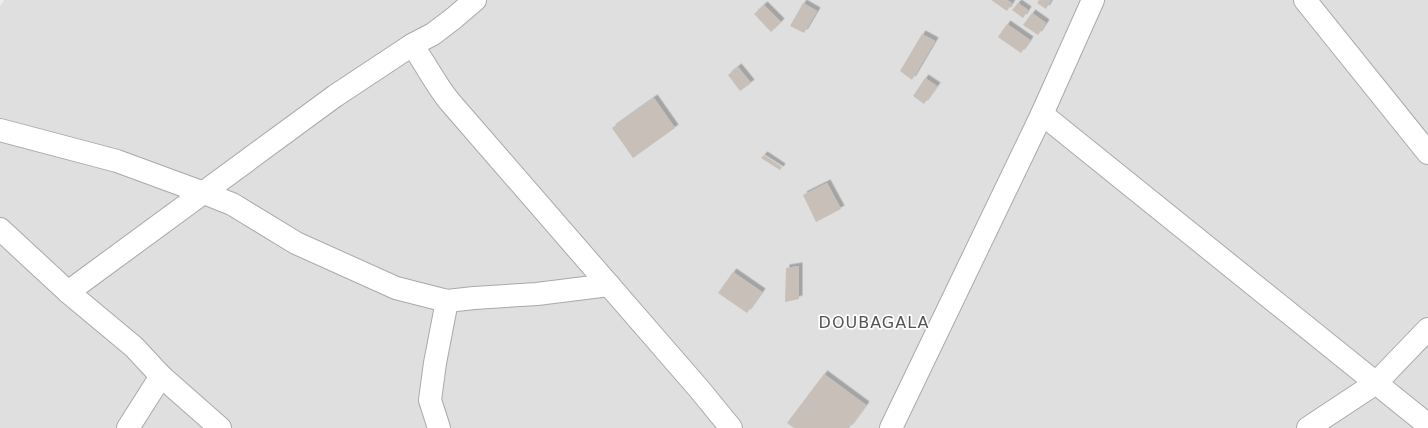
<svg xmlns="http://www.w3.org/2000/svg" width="1428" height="428" viewBox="0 0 1428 428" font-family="'DejaVu Sans',sans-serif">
  <defs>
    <filter id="shadow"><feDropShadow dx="3.5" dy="-3.5" stdDeviation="0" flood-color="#0004"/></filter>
  </defs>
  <rect width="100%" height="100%" fill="#f2efe9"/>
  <!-- residential -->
  <polygon fill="#e0dfdf" points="4,0 1428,0 1428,428 0,428 0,6"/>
  <!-- building -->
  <g fill="#c7bfb8" filter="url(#shadow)">
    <polygon points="991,0 1007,0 1012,3 1007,11"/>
    <polygon points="1039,0 1051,0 1046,9 1037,3"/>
    <polygon points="803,3 817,11 804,33 790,26"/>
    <polygon points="1018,3 1028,10 1023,18 1012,10"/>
    <polygon points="764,5 781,22 771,32 754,14"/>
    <polygon points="1032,13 1046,23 1038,35 1023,25"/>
    <polygon points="1007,24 1030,40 1021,53 998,37"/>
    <polygon points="922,34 935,41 912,80 900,71"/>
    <polygon points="738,67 751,83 740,91 728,75"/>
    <polygon points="925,78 937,86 924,104 913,96"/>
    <polygon points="654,98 675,128 633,158 612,128"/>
    <polygon points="764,155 782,167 780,170 761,158"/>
    <polygon points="827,183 841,209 816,222 803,195"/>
    <polygon points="799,266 799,299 785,302 786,268"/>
    <polygon points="733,272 762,292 747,313 718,293"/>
    <polygon points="824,374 866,405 849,428 794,428 787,423"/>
  </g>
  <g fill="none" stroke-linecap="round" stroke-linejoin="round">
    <!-- minor casing -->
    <g stroke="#a9a9a9" stroke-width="24">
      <g id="minor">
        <path d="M 475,0 L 454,18 L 433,34 L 412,45 C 426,64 435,84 450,102 L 700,390 L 731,428"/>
        <polyline points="1305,0 1428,153"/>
        <polyline points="1042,114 1428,425"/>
        <polyline points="0,130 117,161 204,193 232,204 296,243 396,288 447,301 474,298 537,294 609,285"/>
        <polyline points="0,229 68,292 134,347 161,376 220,428"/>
        <polyline points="68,292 335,96 412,45"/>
        <polyline points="128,428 161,376"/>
        <polyline points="439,428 430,400 435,363 447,301"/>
        <polyline points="891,428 1042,114 1093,0"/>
        <polyline points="1308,428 1376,383 1428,329"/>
      </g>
    </g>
    <!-- minor -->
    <use href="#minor" stroke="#fff" stroke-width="22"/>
  </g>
  <g text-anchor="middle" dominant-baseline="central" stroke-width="3.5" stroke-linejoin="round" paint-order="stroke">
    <!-- quarter labels -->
    <g font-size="16" letter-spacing="1" fill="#555" stroke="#fff">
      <text x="874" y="322">DOUBAGALA</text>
    </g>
  </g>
</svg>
